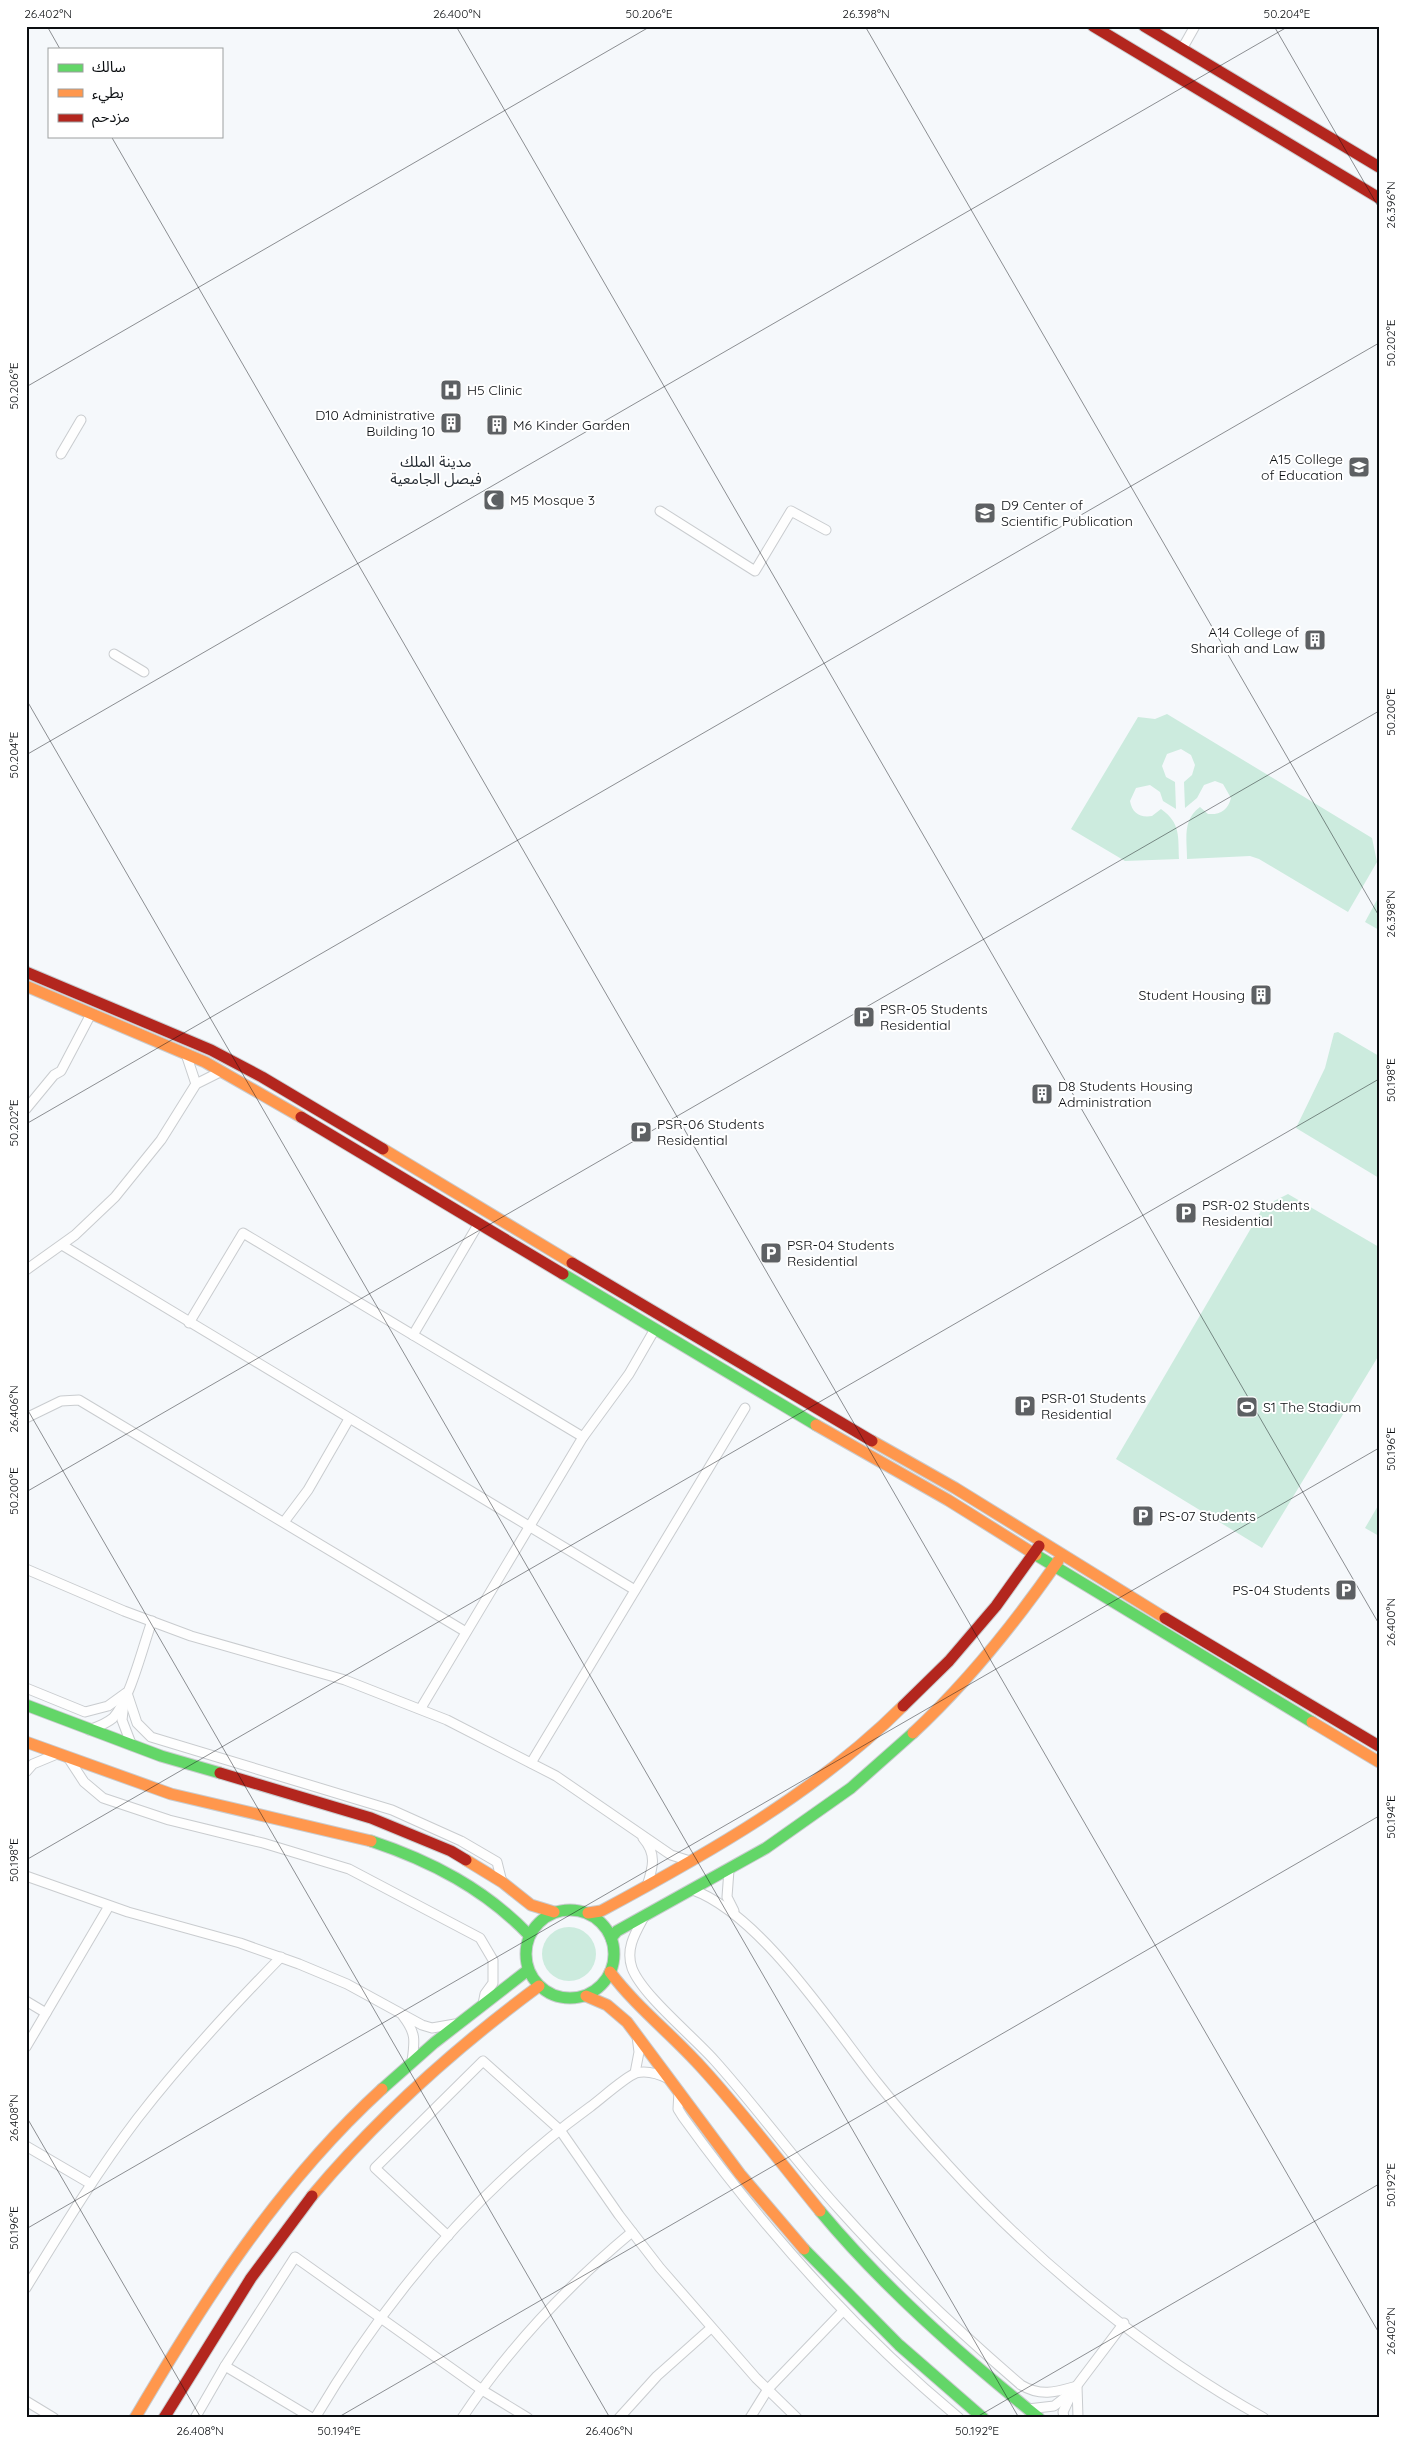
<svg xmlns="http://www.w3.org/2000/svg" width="1405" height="2444" viewBox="0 0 1405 2444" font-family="Quicksand,'Noto Sans Arabic',sans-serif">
  <rect width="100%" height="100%" fill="#f5f8fb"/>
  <!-- green -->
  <g fill="#ccebde">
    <path d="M 1167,714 L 1372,838 L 1377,862 L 1348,912 L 1259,859 L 1250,856 L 1187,859 C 1187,839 1182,820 1200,807 L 1208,814 C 1220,815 1228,810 1231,798 L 1223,784 L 1215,781 L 1204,785 L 1197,798 L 1185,808 L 1184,782 L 1192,775 L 1195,765 L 1191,755 L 1181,749 L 1167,754 L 1162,766 L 1166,777 L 1175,782 L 1176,809 L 1163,801 L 1160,792 L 1150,785 L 1136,788 L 1130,801 C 1132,813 1140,818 1152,816 L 1161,809 C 1181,823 1178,837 1179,859 L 1125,861 L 1071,829 L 1138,717 L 1155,719 Z"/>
    <polygon points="1379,896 1379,930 1365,922"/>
    <polygon points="1338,1032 1379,1056 1379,1178 1296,1128 1325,1068 1334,1033"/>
    <polygon points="1288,1194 1379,1247 1379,1355 1262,1548 1116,1459 1264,1206"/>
    <polygon points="1379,1504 1379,1536 1365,1528"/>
    <circle cx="569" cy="1954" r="27"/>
  </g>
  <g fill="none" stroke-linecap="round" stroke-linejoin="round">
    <!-- street casing -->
    <g stroke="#c9cccf" stroke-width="11">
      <g id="street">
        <polyline points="1182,49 1195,26"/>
        <polyline points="61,454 81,420"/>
        <polyline points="660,511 755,571 791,511 826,530"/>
        <polyline points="114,654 144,672"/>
        <polyline points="186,1054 196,1084"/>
        <polyline points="26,1109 54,1075 61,1071 91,1014"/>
        <polyline points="62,1245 635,1590"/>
        <polyline points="26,1270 75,1235 115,1197 161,1140 196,1084 222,1071"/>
        <polyline points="189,1323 243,1233 583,1437"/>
        <polyline points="413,1335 479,1223"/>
        <polyline points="26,1418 61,1401 79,1400 466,1632"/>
        <polyline points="284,1522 308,1490 349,1419"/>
        <polyline points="26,1569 124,1611 191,1636 345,1680 447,1720 556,1776 671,1855 690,1861"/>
        <polyline points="26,1688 85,1712 108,1706 126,1693"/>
        <polyline points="127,1693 137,1723 151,1737 392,1810 461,1841 497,1862 502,1882"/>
        <polyline points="124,1703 122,1720 132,1746"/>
        <polyline points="421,1708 583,1437 629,1374 655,1329"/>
        <path d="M 89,1730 C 97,1727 106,1724 113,1718 C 130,1700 143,1646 152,1621"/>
        <polyline points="69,1759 84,1782 103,1798 169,1820 263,1843 349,1869 480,1938 493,1960 493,1983 485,1994 483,2004"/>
        <polyline points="531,1763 745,1408"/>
        <polyline points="26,1772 33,1764 57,1754"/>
        <path d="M 643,1838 C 657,1854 653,1867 647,1886"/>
        <polyline points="729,1870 727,1897 734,1911"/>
        <polyline points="26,1876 128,1912 240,1943 299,1964 347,1984 422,2025 432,2028 455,2024"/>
        <path d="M 693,1890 C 761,1915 831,2024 876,2081 C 899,2110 923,2138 948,2165 C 1036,2262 1149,2354 1264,2418"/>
        <path d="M 645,1915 C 636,1932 625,1948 632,1968 C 642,1995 694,2037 715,2061 C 758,2109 796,2162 839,2209 C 896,2273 957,2330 1021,2385 C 1041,2397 1056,2392 1077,2386 L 1078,2418"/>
        <polyline points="26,2001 46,2013"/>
        <path d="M 403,2016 C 416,2033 415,2040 412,2061"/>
        <polyline points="26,2047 109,1906"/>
        <polyline points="635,2073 639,2052 637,2036"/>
        <path d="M 679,2091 L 678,2109 L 683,2117 C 763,2228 853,2330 959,2418"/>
        <polyline points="26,2146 91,2184"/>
        <polyline points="448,2236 375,2168 483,2061 560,2130 619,2215 660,2268 756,2378 797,2418"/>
        <path d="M 26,2288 C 61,2231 96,2173 137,2119 C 181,2062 230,2009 281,1957"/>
        <polyline points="225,2366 312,2418"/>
        <polyline points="26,2401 54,2418"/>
        <polyline points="1028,2409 1054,2406 1072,2392 1124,2323"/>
        <polyline points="195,2418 225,2366 295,2257 482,2390 528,2418"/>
        <path d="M 315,2418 C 386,2298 477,2189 590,2107 C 601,2099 625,2077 636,2073 C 647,2070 659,2074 669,2079"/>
        <path d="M 462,2418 C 509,2348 567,2286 632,2232"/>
        <polyline points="619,2418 657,2376 711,2328"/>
        <polyline points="750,2418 768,2389 843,2311"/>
        <polyline points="1064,2418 1063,2412 1071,2395"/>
      </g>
    </g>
    <!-- fast casing -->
    <g stroke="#c9cccf" stroke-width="13">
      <g id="fast">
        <polyline points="563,1274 816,1425"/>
        <polyline points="1036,1555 1312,1722"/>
        <polyline points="26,1705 161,1756 220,1773"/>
        <path d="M 371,1841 C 431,1861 485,1889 529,1935"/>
        <circle cx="570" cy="1954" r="44"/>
        <polyline points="611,1938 617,1931 766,1848 851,1788 913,1733"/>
        <polyline points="382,2089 434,2043 528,1970"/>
        <path d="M 820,2211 C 884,2288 961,2355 1039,2418"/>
        <polyline points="804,2249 899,2345 983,2418"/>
      </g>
    </g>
    <!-- slow casing -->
    <g stroke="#c9cccf" stroke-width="13">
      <g id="slow">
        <polyline points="26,986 205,1062 301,1117"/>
        <polyline points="383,1149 572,1263"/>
        <polyline points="816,1425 948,1500 1036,1555"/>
        <polyline points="872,1441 955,1488 1165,1618"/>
        <polyline points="1312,1722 1379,1762"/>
        <path d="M 913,1733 C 968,1682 1015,1623 1058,1561"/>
        <polyline points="26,1742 171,1794 371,1841"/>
        <polyline points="466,1860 502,1882 531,1905 554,1912"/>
        <path d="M 588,1913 L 601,1911 C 707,1854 817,1792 903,1706"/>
        <path d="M 610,1972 C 637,2008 673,2035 703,2069 C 744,2114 781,2163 820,2211"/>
        <polyline points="586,1996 607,2005 627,2022 740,2174 804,2249"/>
        <path d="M 312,2196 C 379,2116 455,2048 539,1986"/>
        <path d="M 135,2418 C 205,2299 279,2183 382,2089"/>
      </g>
    </g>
    <!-- jam casing -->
    <g stroke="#c9cccf" stroke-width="13">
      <g id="jam">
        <polyline points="1093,26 1379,198"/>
        <polyline points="1144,26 1379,167"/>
        <polyline points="26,972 211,1050 262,1077 383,1149"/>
        <polyline points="301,1117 563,1274"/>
        <polyline points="572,1263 872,1441"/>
        <polyline points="1165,1618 1379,1746"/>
        <polyline points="903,1706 949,1661 996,1606 1039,1546"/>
        <polyline points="220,1773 371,1818 451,1851 466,1860"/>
        <polyline points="164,2418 251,2278 312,2196"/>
      </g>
    </g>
    <!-- street -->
    <use href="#street" stroke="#fefefe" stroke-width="9"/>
    <!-- fast -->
    <use href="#fast" stroke="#63d668" stroke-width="11"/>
    <!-- slow -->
    <use href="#slow" stroke="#ff974d" stroke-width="11"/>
    <!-- jam -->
    <use href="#jam" stroke="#b3261e" stroke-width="11"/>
  </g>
  <!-- ticks -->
  <path fill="none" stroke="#0b0e11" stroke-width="1" stroke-opacity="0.45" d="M 47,26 L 60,49M 456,26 L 1379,1624M 865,26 L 1379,916M 1274,26 L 1379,208M 111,136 L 1379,2333M 26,387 L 651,26M 26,699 L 1019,2418M 26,755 L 1289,26M 26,1124 L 1379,343M 26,1407 L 610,2418M 26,1492 L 1379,711M 26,1860 L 1379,1079M 26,2116 L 201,2418M 26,2229 L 1379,1448M 337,2418 L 1379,1816M 975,2418 L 1379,2184"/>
  <!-- icons -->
  <defs>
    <g id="hospital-square" transform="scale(1.125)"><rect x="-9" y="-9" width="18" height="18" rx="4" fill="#5d6063" stroke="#fff"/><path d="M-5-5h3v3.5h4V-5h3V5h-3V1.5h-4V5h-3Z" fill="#fff"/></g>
    <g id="building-square" transform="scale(1.125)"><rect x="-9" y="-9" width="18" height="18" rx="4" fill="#5d6063" stroke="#fff"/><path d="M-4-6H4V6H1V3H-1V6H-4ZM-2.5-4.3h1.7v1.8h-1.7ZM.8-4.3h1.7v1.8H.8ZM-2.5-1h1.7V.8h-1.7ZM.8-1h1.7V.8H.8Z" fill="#fff"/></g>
    <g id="university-square" transform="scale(1.125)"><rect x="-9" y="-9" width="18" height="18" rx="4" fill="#5d6063" stroke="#fff"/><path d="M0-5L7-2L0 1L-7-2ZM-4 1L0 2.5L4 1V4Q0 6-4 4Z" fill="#fff"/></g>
    <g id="mosque-square" transform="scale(1.125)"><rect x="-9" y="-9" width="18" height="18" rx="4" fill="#5d6063" stroke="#fff"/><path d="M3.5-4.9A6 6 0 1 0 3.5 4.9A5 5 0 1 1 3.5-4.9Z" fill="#fff"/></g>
    <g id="parking-square" transform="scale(1.125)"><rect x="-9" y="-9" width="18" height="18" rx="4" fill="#5d6063" stroke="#fff"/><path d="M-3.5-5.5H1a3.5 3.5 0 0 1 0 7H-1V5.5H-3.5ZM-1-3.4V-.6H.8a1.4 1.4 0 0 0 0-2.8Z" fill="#fff"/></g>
    <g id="stadium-square" transform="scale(1.125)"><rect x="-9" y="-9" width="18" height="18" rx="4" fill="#5d6063" stroke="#fff"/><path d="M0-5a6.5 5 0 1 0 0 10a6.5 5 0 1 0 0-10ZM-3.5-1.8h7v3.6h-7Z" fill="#fff"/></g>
  </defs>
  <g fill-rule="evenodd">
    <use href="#hospital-square" x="451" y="390"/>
    <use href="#building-square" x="451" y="423"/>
    <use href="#building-square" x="497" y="425"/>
    <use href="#university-square" x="1359" y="467"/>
    <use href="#mosque-square" x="494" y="500"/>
    <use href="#university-square" x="985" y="513"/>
    <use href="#building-square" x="1315" y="640"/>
    <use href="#building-square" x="1261" y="995"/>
    <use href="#parking-square" x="864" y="1017"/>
    <use href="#building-square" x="1042" y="1094"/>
    <use href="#parking-square" x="641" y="1132"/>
    <use href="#parking-square" x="1186" y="1213"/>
    <use href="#parking-square" x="771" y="1253"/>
    <use href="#parking-square" x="1025" y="1406"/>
    <use href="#stadium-square" x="1247" y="1407"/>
    <use href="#parking-square" x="1143" y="1516"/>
    <use href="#parking-square" x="1346" y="1590"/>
  </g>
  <g text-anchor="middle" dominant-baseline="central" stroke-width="4" stroke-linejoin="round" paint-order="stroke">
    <!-- poi labels -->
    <g font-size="14" fill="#0b0e11" stroke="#fff" text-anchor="start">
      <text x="467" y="390">H5 Clinic</text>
      <text x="435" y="415" text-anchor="end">D10 Administrative<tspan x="435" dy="16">Building 10</tspan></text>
      <text x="513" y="425">M6 Kinder Garden</text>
      <text x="1343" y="459" text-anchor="end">A15 College<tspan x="1343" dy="16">of Education</tspan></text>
      <text x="510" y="500">M5 Mosque 3</text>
      <text x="1001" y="505">D9 Center of<tspan x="1001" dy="16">Scientific Publication</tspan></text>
      <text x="1299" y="632" text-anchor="end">A14 College of<tspan x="1299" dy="16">Shariah and Law</tspan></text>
      <text x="1245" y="995" text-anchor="end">Student Housing</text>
      <text x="880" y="1009">PSR-05 Students<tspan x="880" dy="16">Residential</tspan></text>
      <text x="1058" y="1086">D8 Students Housing<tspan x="1058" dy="16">Administration</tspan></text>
      <text x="657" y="1124">PSR-06 Students<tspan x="657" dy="16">Residential</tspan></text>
      <text x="1202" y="1205">PSR-02 Students<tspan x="1202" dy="16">Residential</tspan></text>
      <text x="787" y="1245">PSR-04 Students<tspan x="787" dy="16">Residential</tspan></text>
      <text x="1041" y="1398">PSR-01 Students<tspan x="1041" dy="16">Residential</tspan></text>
      <text x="1263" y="1407">S1 The Stadium</text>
      <text x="1159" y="1516">PS-07 Students</text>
      <text x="1330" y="1590" text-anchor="end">PS-04 Students</text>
    </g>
    <!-- neighbourhood labels -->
    <g font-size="15" fill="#252c33" stroke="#fff">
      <text x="436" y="461">مدينة الملك<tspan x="436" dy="17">فيصل الجامعية</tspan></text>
    </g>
  </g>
  <!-- border -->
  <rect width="1405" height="2444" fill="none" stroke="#ffffff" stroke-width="55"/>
  <!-- legend -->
  <rect x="48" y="48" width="175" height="90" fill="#ffffff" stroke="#9d9fa0"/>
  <rect x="58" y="64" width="25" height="8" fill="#63d668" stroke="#9d9fa0"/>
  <text x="92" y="72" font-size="15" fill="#0b0e11">سالك</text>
  <rect x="58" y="89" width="25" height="8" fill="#ff974d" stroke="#9d9fa0"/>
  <text x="92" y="98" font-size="15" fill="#0b0e11">بطيء</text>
  <rect x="58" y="114" width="25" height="8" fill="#b3261e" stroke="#9d9fa0"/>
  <text x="92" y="122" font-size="15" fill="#0b0e11">مزدحم</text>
  <rect x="28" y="28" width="1350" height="2388" fill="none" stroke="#0b0e11" stroke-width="2"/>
  <g font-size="12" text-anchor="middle" fill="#0b0e11">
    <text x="48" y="18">26.402°N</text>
    <text x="457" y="18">26.400°N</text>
    <text x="649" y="18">50.206°E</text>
    <text x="866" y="18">26.398°N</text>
    <text x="1287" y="18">50.204°E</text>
    <text transform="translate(1391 205) rotate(-90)" y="4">26.396°N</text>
    <text transform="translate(1391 343) rotate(-90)" y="4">50.202°E</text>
    <text transform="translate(14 386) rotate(-90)" y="4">50.206°E</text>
    <text transform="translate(1391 712) rotate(-90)" y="4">50.200°E</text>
    <text transform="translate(14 755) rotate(-90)" y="4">50.204°E</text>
    <text transform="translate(1391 914) rotate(-90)" y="4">26.398°N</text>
    <text transform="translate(1391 1080) rotate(-90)" y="4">50.198°E</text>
    <text transform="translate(14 1123) rotate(-90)" y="4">50.202°E</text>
    <text transform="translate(14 1409) rotate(-90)" y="4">26.406°N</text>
    <text transform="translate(1391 1449) rotate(-90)" y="4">50.196°E</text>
    <text transform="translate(14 1491) rotate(-90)" y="4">50.200°E</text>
    <text transform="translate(1391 1622) rotate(-90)" y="4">26.400°N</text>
    <text transform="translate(1391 1817) rotate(-90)" y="4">50.194°E</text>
    <text transform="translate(14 1860) rotate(-90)" y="4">50.198°E</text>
    <text transform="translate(14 2118) rotate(-90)" y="4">26.408°N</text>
    <text transform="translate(1391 2185) rotate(-90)" y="4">50.192°E</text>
    <text transform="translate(14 2228) rotate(-90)" y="4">50.196°E</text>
    <text transform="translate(1391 2331) rotate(-90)" y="4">26.402°N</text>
    <text x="200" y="2435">26.408°N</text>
    <text x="339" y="2435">50.194°E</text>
    <text x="609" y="2435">26.406°N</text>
    <text x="977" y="2435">50.192°E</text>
  </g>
</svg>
